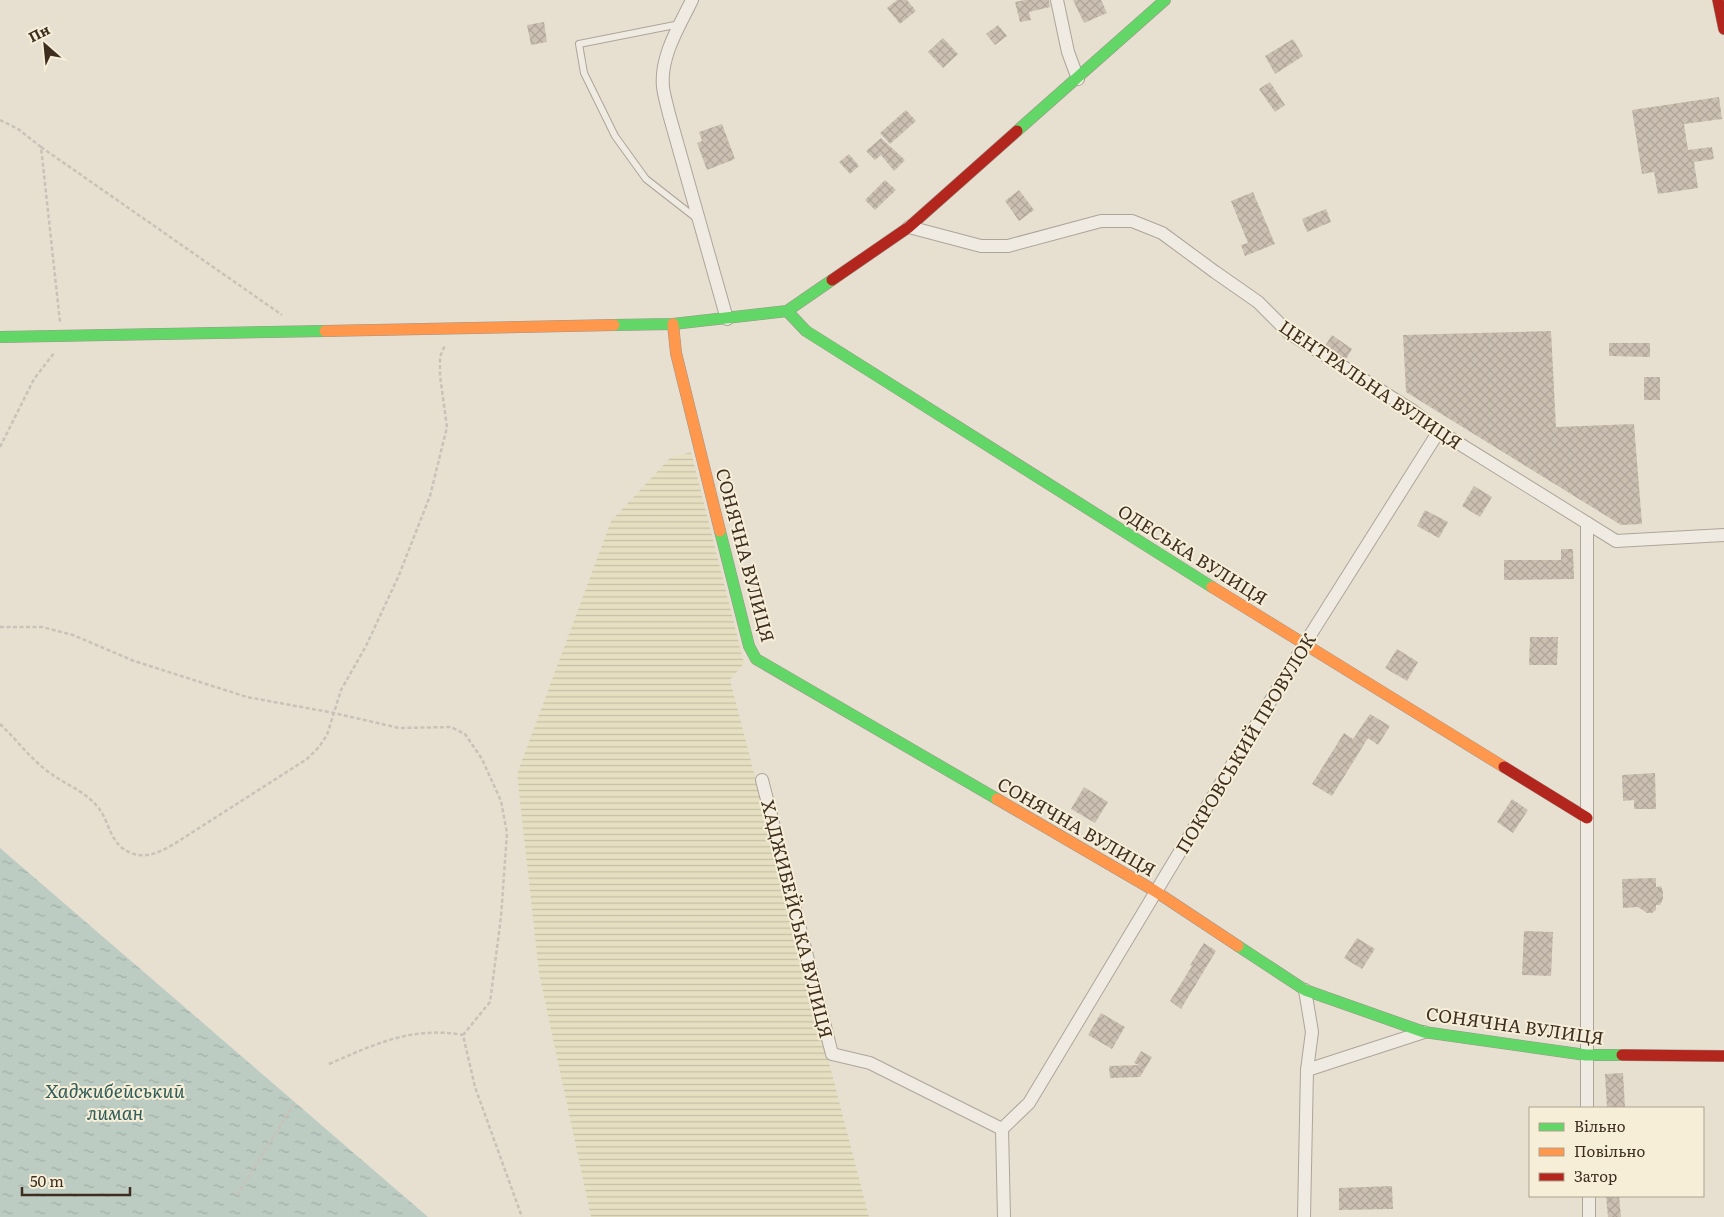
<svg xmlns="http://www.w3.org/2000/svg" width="1724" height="1217" viewBox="0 0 1724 1217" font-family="Literata,serif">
  <defs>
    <pattern id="farmland-rules" width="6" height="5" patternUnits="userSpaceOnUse" patternTransform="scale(1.25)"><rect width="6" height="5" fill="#e6dfc2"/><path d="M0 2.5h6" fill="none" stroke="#c6c0a6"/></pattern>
    <pattern id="water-ripples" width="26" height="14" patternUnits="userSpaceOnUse" patternTransform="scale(1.25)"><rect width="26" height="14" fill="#bcccc2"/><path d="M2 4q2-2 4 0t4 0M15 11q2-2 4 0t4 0" fill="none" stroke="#a2b0a6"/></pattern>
    <pattern id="building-cross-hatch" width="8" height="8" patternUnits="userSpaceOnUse" patternTransform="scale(1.25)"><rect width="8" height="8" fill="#cbbfb2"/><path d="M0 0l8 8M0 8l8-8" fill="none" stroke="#afa499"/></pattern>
  </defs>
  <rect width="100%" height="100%" fill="#e7e0d1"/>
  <!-- farmland -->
  <polygon fill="url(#farmland-rules)" points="691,452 744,663 730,680 869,1217 591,1217 539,973 517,774 611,521 670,458"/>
  <!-- water -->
  <polygon fill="url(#water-ripples)" points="0,848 428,1217 0,1217"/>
  <!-- building -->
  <g fill="url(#building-cross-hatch)">
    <polygon points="897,0 907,0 916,11 900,24 887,8"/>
    <polygon points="1025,0 1049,0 1050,7 1029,12 1031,20 1020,22 1015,2"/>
    <polygon points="1073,0 1101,0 1107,13 1084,23"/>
    <polygon points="544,22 547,42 531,45 527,25"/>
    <polygon points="998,25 1007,36 995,45 986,34"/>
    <polygon points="943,38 958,54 943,68 928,52"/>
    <polygon points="1293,39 1303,56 1275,74 1265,56"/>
    <polygon points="1270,82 1285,105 1275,112 1259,89"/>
    <polygon points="1719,97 1722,119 1684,124 1688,150 1712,147 1714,159 1694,162 1698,188 1658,194 1654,172 1642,174 1632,110"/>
    <polygon points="906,110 916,121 890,144 880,133"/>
    <polygon points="722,124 735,159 707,170 697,143 702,141 699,132"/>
    <polygon points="881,138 905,160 894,171 881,155 875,160 866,151"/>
    <polygon points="849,154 859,166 850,174 839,162"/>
    <polygon points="885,180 896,190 875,210 865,200"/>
    <polygon points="1019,190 1034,210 1019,221 1005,201"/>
    <polygon points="1253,192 1275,244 1245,256 1241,245 1248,243 1231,201"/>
    <polygon points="1326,209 1331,222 1307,232 1302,219"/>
    <polygon points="1551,331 1556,427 1634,424 1642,524 1621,525 1406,392 1403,335"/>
    <polygon points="1332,335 1352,349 1346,359 1325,346"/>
    <polygon points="1609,343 1650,343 1650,357 1609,356"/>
    <rect x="1644" y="377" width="16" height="23"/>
    <polygon points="1474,486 1492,497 1480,517 1462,506"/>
    <polygon points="1425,510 1448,522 1439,538 1417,526"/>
    <polygon points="1561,549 1573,549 1574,579 1504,580 1504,560 1561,560"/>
    <polygon points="1530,637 1558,637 1557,665 1529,665"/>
    <polygon points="1397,649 1418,662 1407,681 1385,668"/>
    <polygon points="1370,714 1390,726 1378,745 1368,738 1332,796 1312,784 1344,733 1353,739"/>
    <polygon points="1655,773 1656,809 1634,809 1634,800 1623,801 1622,775"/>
    <polygon points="1084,787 1108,802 1095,823 1071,809"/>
    <polygon points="1512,799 1528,810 1513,833 1497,822"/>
    <polygon points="1656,878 1656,887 1661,886 1663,892 1663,899 1660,905 1656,905 1656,910 1652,913 1647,913 1638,907 1623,908 1622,879"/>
    <polygon points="1524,931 1553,932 1551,976 1522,975"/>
    <polygon points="1357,938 1375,949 1362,969 1344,958"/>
    <polygon points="1204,943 1216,951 1181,1009 1170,1001 1192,966 1190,965"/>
    <polygon points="1101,1013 1125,1027 1112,1049 1088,1035"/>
    <polygon points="1141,1051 1152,1057 1140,1077 1110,1078 1109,1066 1139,1065 1134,1063"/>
    <polygon points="1623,1073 1625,1108 1607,1108 1605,1074"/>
    <polygon points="1392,1186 1393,1209 1339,1210 1339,1188"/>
    <polygon points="1606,1196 1619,1196 1621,1217 1608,1217"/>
  </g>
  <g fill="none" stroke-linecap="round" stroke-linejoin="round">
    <!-- lane casing -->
    <g stroke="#ada599" stroke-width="8">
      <polyline id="lane" points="680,24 579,44 584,73 615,136 646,179 696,218"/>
    </g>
    <!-- street casing -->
    <g stroke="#ada599" stroke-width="14">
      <g id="street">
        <path d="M 692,0 C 679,27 660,56 663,87 C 664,96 667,105 669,114 L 727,319"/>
        <polyline points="1057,0 1068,52 1078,79"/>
        <polyline points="909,227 981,246 1008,246 1101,221 1132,221 1162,233 1215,272 1258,302 1288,332 1413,411 1439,431 1616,541 1724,535"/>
        <polyline points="762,780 832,1054 870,1063 1002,1129 1004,1217"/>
        <polyline points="1307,1070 1424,1032"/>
        <polyline points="1587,1108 1587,523"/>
        <polyline points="1002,1129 1029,1103 1304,645 1439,431"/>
        <polyline points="1589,1196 1589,1217"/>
        <polyline points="1304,1217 1307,1070 1312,1032 1305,990"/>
      </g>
    </g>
    <!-- fast casing -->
    <g stroke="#9c958a" stroke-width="12">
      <g id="fast">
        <polyline points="1017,131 1165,0"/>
        <polyline points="787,311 806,331 1212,587"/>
        <polyline points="614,325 673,324 787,311 832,280"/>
        <polyline points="0,337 325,331"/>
        <polyline points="720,531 749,646 756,659 997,799"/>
        <polyline points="1238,946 1305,990 1424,1032 1586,1055 1622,1055"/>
      </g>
    </g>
    <!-- slow casing -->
    <g stroke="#9c958a" stroke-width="12">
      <g id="slow">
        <polyline points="673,324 676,353 720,531"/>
        <polyline points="325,331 614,325"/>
        <polyline points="1212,587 1504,767"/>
        <polyline points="997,799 1155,891 1238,946"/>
      </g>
    </g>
    <!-- jam casing -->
    <g stroke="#9c958a" stroke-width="12">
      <g id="jam">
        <polyline points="1718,0 1724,29"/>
        <polyline points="832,280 909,227 1017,131"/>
        <polyline points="1504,767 1587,818"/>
        <polyline points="1622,1055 1724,1056"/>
      </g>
    </g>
    <!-- path -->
    <g stroke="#c8c2b9" stroke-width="2.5" stroke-dasharray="4 2.5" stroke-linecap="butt">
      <polyline points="0,120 18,129 41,147 60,322"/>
      <polyline points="41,147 282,315"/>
      <polyline points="0,447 34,379 54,353"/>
      <polyline points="0,627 42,627 73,635 134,661 247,697 334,713 399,728 451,727 465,734 482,759 501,801 507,833 501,917 490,1002 463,1035 475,1087 522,1217"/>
      <path d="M 0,724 C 16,739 29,757 46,770 C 62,783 83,790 96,805 C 111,821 108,844 131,853 C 147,859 160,852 174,844 L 307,759 L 319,747 L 327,735 L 341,690 L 366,646 L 399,575 L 430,496 L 447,427 L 440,376 L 440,357 L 445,345"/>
      <path d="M 329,1064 C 375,1044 412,1026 463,1035"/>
      <polyline points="237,1195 295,1102"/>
    </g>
    <!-- lane -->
    <use href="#lane" stroke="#efebe3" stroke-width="6"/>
    <!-- street -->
    <use href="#street" stroke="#efebe3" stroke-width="12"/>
    <!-- fast -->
    <use href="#fast" stroke="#63d668" stroke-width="11"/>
    <!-- slow -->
    <use href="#slow" stroke="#ff974d" stroke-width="11"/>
    <!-- jam -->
    <use href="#jam" stroke="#b3261e" stroke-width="11"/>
  </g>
  <g text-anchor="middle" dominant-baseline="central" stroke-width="4" stroke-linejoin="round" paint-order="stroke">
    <!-- street labels -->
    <g font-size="18" fill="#3d2e20" stroke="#f7eed8">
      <text transform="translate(1371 384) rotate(34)">ЦЕНТРАЛЬНА ВУЛИЦЯ</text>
      <text transform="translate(1193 554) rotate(32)">ОДЕСЬКА ВУЛИЦЯ</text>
      <text transform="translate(746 555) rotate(75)">СОНЯЧНА ВУЛИЦЯ</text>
      <text transform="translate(1245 743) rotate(-59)">ПОКРОВСЬКИЙ ПРОВУЛОК</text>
      <text transform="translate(1077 826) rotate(30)">СОНЯЧНА ВУЛИЦЯ</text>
      <text transform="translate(798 919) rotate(76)">ХАДЖИБЕЙСЬКА ВУЛИЦЯ</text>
      <text transform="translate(1515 1025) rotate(8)">СОНЯЧНА ВУЛИЦЯ</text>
    </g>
    <!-- water labels -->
    <g font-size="19" font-style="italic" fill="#2f5d5a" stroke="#f7eed8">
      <text x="115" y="1090">Хаджибейський<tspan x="115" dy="22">лиман</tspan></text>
    </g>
  </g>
  <!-- legend -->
  <rect x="1529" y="1107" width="175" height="90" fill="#f7eed8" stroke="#ada18e"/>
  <rect x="1539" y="1123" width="25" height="8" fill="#63d668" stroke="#ada18e"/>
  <text x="1574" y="1132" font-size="15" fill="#3d2e20">Вільно</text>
  <rect x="1539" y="1148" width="25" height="8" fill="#ff974d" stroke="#ada18e"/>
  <text x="1574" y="1157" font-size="15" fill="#3d2e20">Повільно</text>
  <rect x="1539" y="1173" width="25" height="8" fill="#b3261e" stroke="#ada18e"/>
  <text x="1574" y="1182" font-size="15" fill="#3d2e20">Затор</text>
  <!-- north arrow -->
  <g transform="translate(45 45) rotate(333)" stroke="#f7eed8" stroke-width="4" paint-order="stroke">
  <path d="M0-4L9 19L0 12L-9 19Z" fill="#3d2e20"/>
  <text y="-8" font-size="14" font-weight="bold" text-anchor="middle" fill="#3d2e20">Пн</text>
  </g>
  <!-- scale -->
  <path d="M22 1187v8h108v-8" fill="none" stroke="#3d2e20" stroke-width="2.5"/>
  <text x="30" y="1187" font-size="15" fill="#3d2e20" stroke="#f7eed8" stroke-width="4" paint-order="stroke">50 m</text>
</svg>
